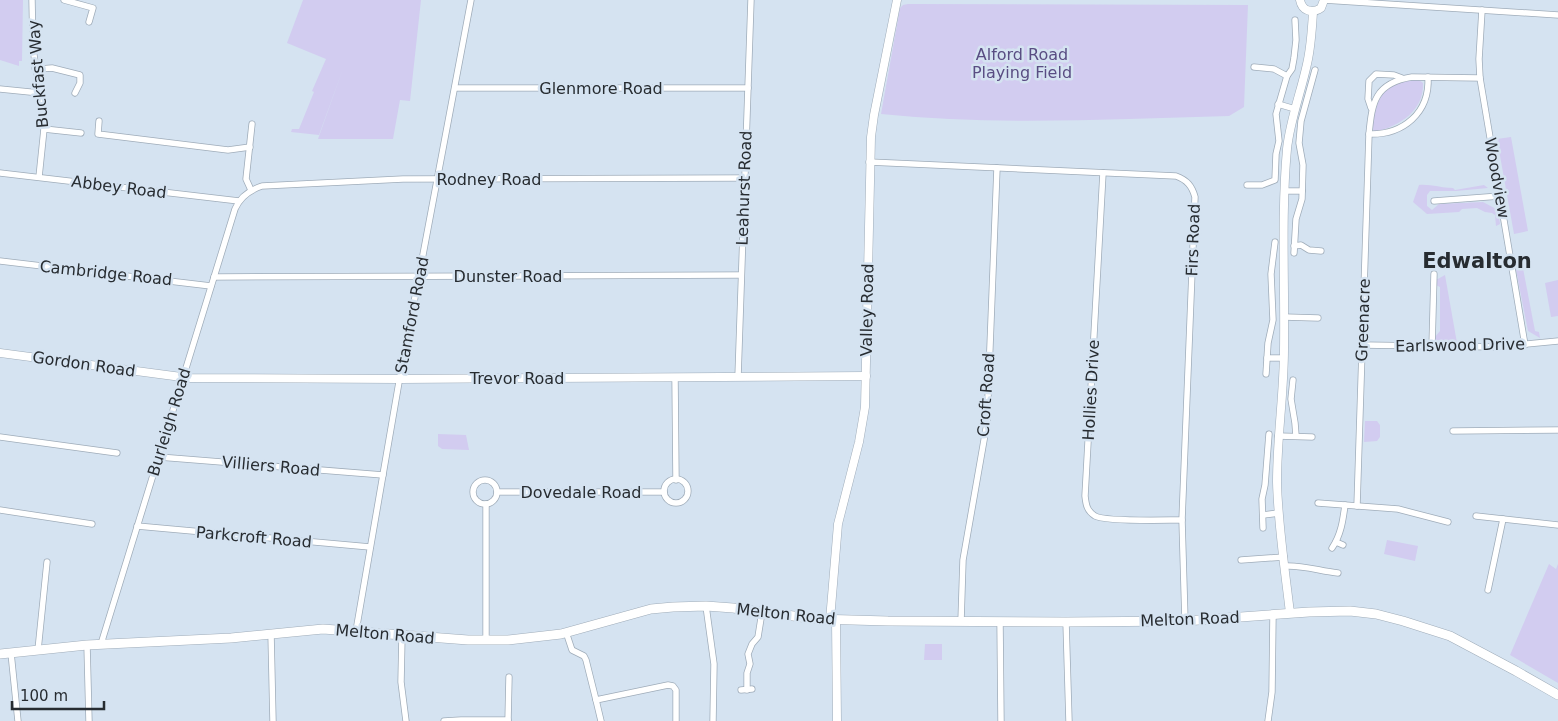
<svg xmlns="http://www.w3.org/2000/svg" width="1558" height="721" viewBox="0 0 1558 721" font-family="'DejaVu Sans',sans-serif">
  <rect width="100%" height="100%" fill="#d5e3f1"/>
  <!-- green -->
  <g fill="#d2ccf0">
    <polygon points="0,0 23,0 22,61 19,61 19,66 0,60"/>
    <polygon points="303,0 421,0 410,101 400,100 393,139 318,139 344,66 319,135 291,132 292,129 299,129 314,92 312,91 326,59 287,43"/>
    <path d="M 908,4 L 1248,5 L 1244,107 L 1229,116 C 1113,119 997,126 881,114 L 900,8 L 903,5 Z"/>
    <path d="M 1419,80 L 1423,83 C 1424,111 1400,125 1376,132 L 1372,129 C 1374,108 1380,87 1403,81 C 1408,80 1414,80 1419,80 Z"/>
    <polygon points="1511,137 1528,231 1514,234 1497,139"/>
    <path d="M 1419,185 C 1431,184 1441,188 1453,188 L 1455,190 L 1484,185 L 1488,188 L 1456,191 L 1430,191 L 1427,195 L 1427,206 L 1432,210 L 1439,204 L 1483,202 L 1498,210 L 1500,224 L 1496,226 L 1495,215 L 1492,213 L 1485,212 L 1477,208 L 1462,209 L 1459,212 L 1427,214 L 1413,202 Z"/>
    <polygon points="1522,263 1535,331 1539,332 1540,338 1528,331 1515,265"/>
    <polygon points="1445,275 1457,343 1439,343 1435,341 1435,337 1440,331 1440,287 1436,285 1436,280"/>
    <polygon points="1558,280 1558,316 1551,317 1545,283"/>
    <polygon points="1365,421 1377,421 1380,425 1380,437 1377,441 1364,442"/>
    <polygon points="438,434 466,435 469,450 442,449 438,446"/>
    <polygon points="1387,540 1418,546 1415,561 1384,554"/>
    <polygon points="1549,564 1556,569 1558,564 1558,683 1510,655"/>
    <polygon points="925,644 942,644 942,660 924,660"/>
  </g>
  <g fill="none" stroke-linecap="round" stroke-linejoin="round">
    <!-- street casing -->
    <g stroke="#9facb9" stroke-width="7">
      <g id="street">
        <polyline points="32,0 33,49 43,111 44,129 39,177"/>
        <polyline points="64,0 93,8 89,22"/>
        <polyline points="1324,0 1558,15"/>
        <polyline points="1482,10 1479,59 1480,78 1525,345"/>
        <polyline points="1254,67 1274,69 1287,76"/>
        <polyline points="35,68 39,69 52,68 80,75 80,83 75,93"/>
        <polyline points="455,88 748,88"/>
        <polyline points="0,89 40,93"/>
        <polyline points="1278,104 1295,109"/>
        <polyline points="1371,108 1368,99 1369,81 1376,74 1394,75 1402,78"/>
        <polyline points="99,121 98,134 228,150 250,147"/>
        <polyline points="44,129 81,133"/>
        <path d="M 1369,134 C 1403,135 1430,113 1428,77"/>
        <path d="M 869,162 L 1176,176 C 1187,180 1192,186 1195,197 L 1182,520 L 1185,621"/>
        <polyline points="0,173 239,201"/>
        <path d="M 1103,173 L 1085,496 C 1086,505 1087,511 1095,516 C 1106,522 1165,520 1182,520"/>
        <polyline points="1247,185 1262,185 1275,180 1276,154 1279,141 1276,114 1287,76 1292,69 1294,58 1296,40 1295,20"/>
        <polyline points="251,190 246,179 252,124"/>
        <polyline points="1285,191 1302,191"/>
        <polyline points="1434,201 1500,196"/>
        <polyline points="1294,246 1301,245 1309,250 1321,251"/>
        <polyline points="1294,253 1296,219 1302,199 1303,165 1299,143 1301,121 1315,70"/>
        <polyline points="0,261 211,286"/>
        <polyline points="214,277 741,275"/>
        <polyline points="1284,317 1318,318"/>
        <polyline points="1362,345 1494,347 1558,341"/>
        <polyline points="1432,347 1434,274"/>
        <polyline points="1267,358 1284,358"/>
        <polyline points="1266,374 1268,343 1273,320 1271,274 1275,242"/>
        <polyline points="675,377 676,480"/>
        <polyline points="738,377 751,0"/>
        <polyline points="1293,380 1291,399 1295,423 1296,436"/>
        <polyline points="1453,431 1558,430"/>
        <polyline points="1278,436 1312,437"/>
        <polyline points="0,437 117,453"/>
        <polyline points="159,457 383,475"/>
        <circle cx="676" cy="491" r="12"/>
        <circle cx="485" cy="492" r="12"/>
        <polyline points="497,492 664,492"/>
        <polyline points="1318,503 1398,509 1448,522"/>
        <polyline points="486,504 486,641"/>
        <path d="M 1357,506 L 1369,134 C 1372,102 1375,83 1412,77 L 1480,78"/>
        <polyline points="0,510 92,524"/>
        <polyline points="1263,515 1279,513"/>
        <polyline points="1476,516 1558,525"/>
        <polyline points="137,526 370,547"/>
        <polyline points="1263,528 1262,499 1265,485 1269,434"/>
        <polyline points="1336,542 1343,545"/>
        <path d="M 1332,548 C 1341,535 1343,520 1345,505"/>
        <polyline points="1241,560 1284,557"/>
        <path d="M 1285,566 C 1303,565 1320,571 1338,573"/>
        <polyline points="1488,590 1503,519"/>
        <polyline points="706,606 714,664 713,721"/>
        <polyline points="961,621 963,560 987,423 997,168"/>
        <polyline points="1000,621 1001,721"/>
        <polyline points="1066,622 1069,721"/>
        <polyline points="356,631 399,382 471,0"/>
        <polyline points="566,632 572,650 584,656 586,660 596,700 668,685 673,686 676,690 676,721"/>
        <polyline points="271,634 273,721"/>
        <polyline points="402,636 401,682 406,721"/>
        <path d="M 101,644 L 235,209 C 240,197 250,190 262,186 L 403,179 L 745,178"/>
        <polyline points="87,645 89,721"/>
        <polyline points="38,650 47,562"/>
        <polyline points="11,653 18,721"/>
        <polyline points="741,690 752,689"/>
        <polyline points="747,690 747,673 750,664 748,654 752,644 758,637 762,612"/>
        <polyline points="596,700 601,721"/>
        <polyline points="444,721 461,720 508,720"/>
        <polyline points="508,721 509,677"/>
        <polyline points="1268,721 1272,692 1273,615"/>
      </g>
    </g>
    <!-- secondary casing -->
    <g stroke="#9facb9" stroke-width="9">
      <g id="secondary">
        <path d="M 1300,0 C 1302,11 1312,14 1321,8 L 1324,0"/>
        <polyline points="0,353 189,378 400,379 866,376"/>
        <path d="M 1290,613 C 1285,570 1278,525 1277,482 C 1277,437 1284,393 1284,349 C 1285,283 1281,215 1287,149 C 1290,120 1301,92 1307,64 C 1311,47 1312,29 1313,12"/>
        <polyline points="830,620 838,524 859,442 865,407 871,137 874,115 897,0"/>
        <polyline points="836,620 837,721"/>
      </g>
    </g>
    <!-- primary casing -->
    <g stroke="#9facb9" stroke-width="10">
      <polyline id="primary" points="0,654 87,645 231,638 323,629 468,640 508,640 561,634 651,609 673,607 706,606 733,608 816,619 888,621 1066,622 1185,621 1309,612 1350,611 1376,614 1403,621 1450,636 1516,671 1558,695"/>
    </g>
    <!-- street -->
    <use href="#street" stroke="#fff" stroke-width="5.5"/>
    <!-- secondary -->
    <use href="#secondary" stroke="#fff" stroke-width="8"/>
    <!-- primary -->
    <use href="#primary" stroke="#fff" stroke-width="9"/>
  </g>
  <g text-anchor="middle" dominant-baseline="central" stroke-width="5" stroke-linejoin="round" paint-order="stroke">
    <!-- park labels -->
    <g font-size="16" fill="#594d83" stroke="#d5e3f1">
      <text x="1022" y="54">Alford Road<tspan x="1022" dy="18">Playing Field</tspan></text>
    </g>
    <!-- street labels -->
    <g font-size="16" fill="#272c31" stroke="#d5e3f1">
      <text transform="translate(38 74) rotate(-95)">Buckfast Way</text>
      <text x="601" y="88">Glenmore Road</text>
      <text transform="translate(1497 178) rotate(80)">Woodview</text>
      <text x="489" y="179">Rodney Road</text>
      <text transform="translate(119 187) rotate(7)">Abbey Road</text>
      <text transform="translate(744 188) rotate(-88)">Leahurst Road</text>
      <text transform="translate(1193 240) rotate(-88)">Firs Road</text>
      <text transform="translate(106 273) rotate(6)">Cambridge Road</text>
      <text x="508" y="276">Dunster Road</text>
      <text transform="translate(867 310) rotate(-89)">Valley Road</text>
      <text transform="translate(412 315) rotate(-79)">Stamford Road</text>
      <text transform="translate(1363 320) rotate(-88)">Greenacre</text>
      <text transform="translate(1460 345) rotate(-1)">Earlswood Drive</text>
      <text transform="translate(84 364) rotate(8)">Gordon Road</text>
      <text x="517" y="378">Trevor Road</text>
      <text transform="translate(1091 390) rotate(-87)">Hollies Drive</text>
      <text transform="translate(986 395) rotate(-86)">Croft Road</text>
      <text transform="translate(169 422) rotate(-73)">Burleigh Road</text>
      <text transform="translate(271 466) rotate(5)">Villiers Road</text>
      <text x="581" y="492">Dovedale Road</text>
      <text transform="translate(254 537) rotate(5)">Parkcroft Road</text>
      <text transform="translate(786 614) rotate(6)">Melton Road</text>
      <text transform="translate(1190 619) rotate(-2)">Melton Road</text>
      <text transform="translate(385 634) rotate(5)">Melton Road</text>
    </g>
    <!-- district labels -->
    <g font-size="21" font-weight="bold" fill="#272c31" stroke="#d5e3f1">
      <text x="1477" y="261">Edwalton</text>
    </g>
  </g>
  <!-- scale -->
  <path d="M12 701v8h92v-8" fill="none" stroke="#272c31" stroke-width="2.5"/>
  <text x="20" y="701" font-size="15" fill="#272c31" stroke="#d5e3f1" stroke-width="4" paint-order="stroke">100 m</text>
</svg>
